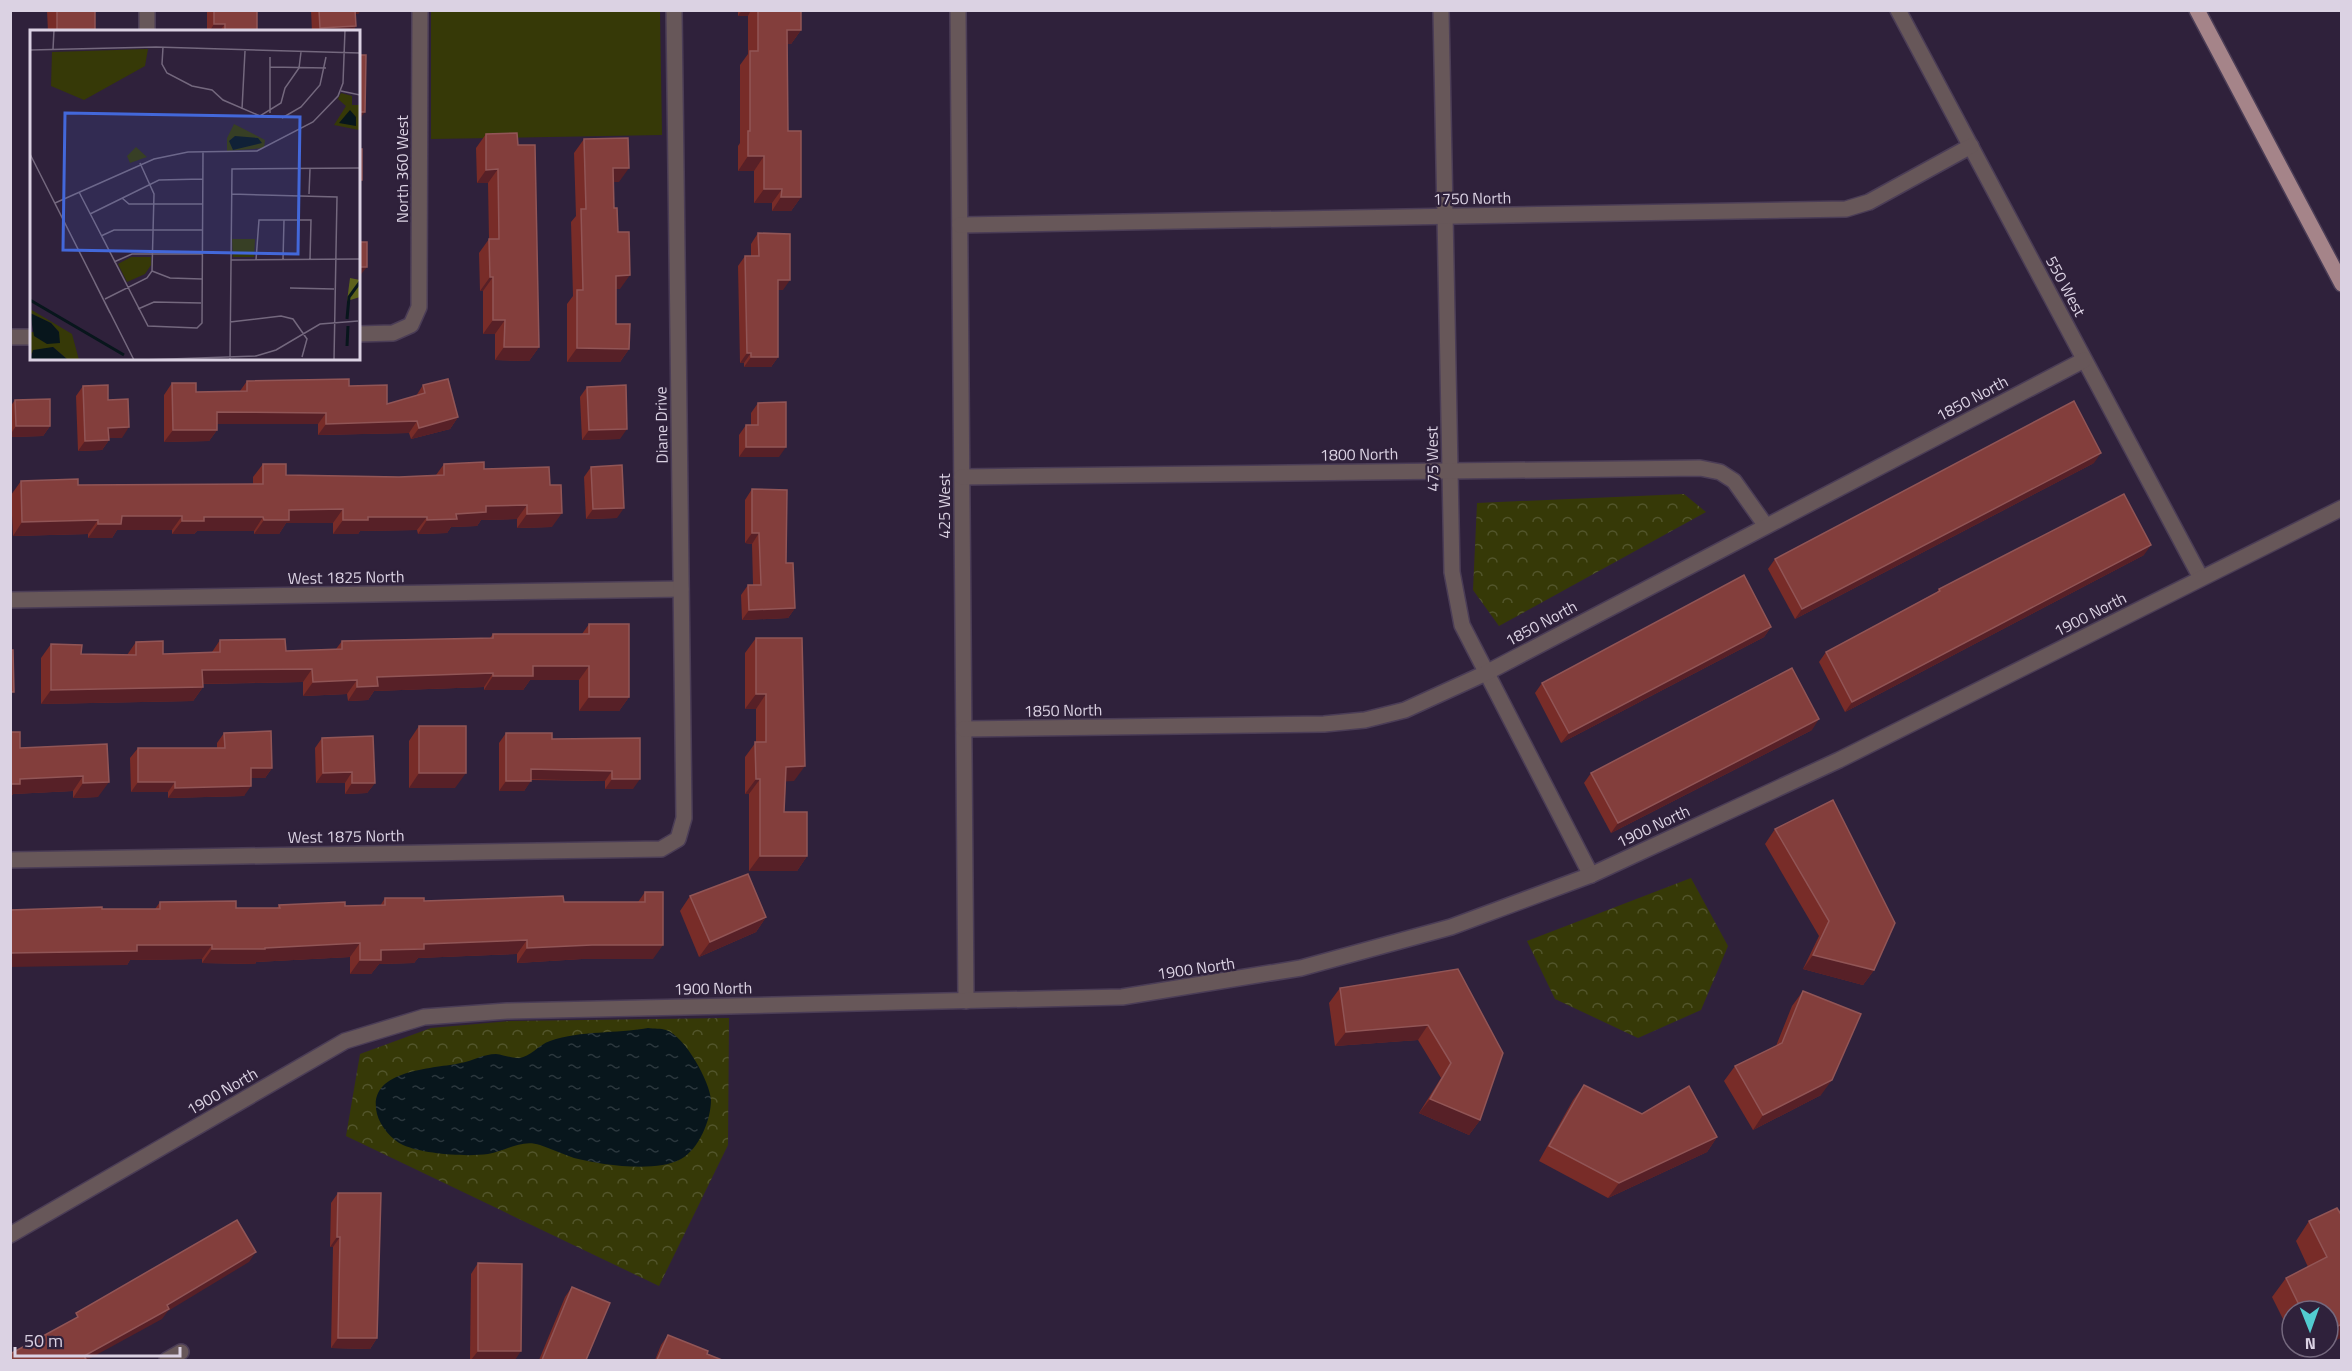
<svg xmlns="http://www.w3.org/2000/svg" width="2352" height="1371" viewBox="0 0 2352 1371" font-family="'Titillium Web',sans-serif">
  <defs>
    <pattern id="park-crowns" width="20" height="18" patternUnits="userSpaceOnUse" patternTransform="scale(1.5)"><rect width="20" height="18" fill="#363907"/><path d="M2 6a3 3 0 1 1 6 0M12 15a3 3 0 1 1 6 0" fill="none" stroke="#52552b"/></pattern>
    <pattern id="water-ripples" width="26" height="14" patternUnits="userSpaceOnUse" patternTransform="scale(1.5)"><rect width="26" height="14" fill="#08161c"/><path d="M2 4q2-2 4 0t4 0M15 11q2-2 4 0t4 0" fill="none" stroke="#2b373d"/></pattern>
  </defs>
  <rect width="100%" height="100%" fill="#2f213b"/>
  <!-- grass -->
  <polygon fill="#363907" points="431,11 660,11 662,135 431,139"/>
  <!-- park -->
  <g fill="url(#park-crowns)">
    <polygon points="1684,494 1706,512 1499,626 1473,590 1477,503"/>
    <polygon points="1691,878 1728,946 1701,1010 1638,1038 1555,999 1527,941"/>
    <polygon points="729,1018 728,1145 659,1286 346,1136 360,1054 431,1028 511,1021"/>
  </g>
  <!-- water -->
  <path fill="url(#water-ripples)" d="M 648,1028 C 654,1029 661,1028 666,1030 C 685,1036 710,1082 711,1100 C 711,1120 699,1149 681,1159 C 656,1173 601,1165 574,1158 C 562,1154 552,1149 540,1145 C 521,1139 506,1151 488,1154 C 466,1157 423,1154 403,1145 C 392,1140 380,1126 377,1114 C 366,1069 433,1069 461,1063 C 473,1061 483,1054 496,1054 C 504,1055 510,1058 518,1058 C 531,1057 538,1045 550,1041 C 582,1030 615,1034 648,1028 Z"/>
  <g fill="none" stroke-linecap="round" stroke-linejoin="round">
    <!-- minor casing -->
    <g stroke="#4b3d56" stroke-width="18">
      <g id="minor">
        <polyline points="958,10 966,1001"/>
        <polyline points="1441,10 1452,572 1462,625 1591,875"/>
        <polyline points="1898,10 2201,578"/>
        <polyline points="147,32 147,10"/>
        <polyline points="960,225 1846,209 1869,202 1971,146"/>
        <polyline points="358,334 393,333 411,325 419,307 420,10"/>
        <polyline points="10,337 32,337"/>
        <polyline points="962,477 1700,468 1720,472 1734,481 1766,526"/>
        <polyline points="10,600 681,589"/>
        <polyline points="964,729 1324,724 1365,720 1405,710 1486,673 2084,360"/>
        <polyline points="10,860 661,849 678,839 684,818 674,10"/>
        <polyline points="10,1235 345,1041 424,1017 507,1011 1122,997 1301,968 1451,927 1591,875 1839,760 2342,508"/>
        <polyline points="167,1360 181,1352"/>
      </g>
    </g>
    <!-- major casing -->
    <g stroke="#4b3d56" stroke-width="18">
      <polyline id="major" points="2197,10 2342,284"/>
    </g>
    <!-- minor -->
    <use href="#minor" stroke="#675759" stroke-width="15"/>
    <!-- major -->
    <use href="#major" stroke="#a58489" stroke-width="15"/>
  </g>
  <!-- wall -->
  <g fill="#782c28">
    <polygon points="47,10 95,10 95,32 48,32"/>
    <rect x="207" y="10" width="50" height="22"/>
    <polygon points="311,10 361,10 358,14 356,14 353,32 312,32"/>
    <polygon points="738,10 801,10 801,30 791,44 787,44 788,131 801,197 791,211 772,211 772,203 754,203 754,171 738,171 738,146 740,143 740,65 748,54 748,16 738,16"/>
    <polygon points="486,134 518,145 539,347 529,361 495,360 495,334 483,334 483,291 480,291 479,253 489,239 488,183 477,183 476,148"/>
    <polygon points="584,139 619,182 613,182 614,208 620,289 616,289 616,324 629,349 620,362 567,362 567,304 573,296 571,222 576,216 574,153"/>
    <polygon points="758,233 783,290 778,290 778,357 771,367 744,367 744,363 740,363 738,266 745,256 751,256 751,244"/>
    <polygon points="247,381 349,386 387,404 416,396 423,385 458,417 450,429 411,439 409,433 318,435 318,424 217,424 217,430 209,441 164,442 164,395 172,383 196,392 240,391"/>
    <polygon points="83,386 108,400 122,438 109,438 109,440 102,450 78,451 76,396"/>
    <polygon points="587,387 620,439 582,440 580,397"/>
    <polygon points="15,400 50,426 43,436 10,437 10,407"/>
    <polygon points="758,403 779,457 739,457 739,435 746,425 751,425 751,413"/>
    <polygon points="2094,463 1795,619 1768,569 1775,559"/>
    <polygon points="263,464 286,475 399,477 436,475 444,464 484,469 550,485 552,527 517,528 517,519 481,520 477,526 451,527 447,533 418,534 417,530 360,531 358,534 333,534 333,523 286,523 279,534 254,534 254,531 197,531 194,534 172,534 172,530 117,530 112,538 88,538 88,534 13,536 11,495 21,481 78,485 253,484 253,477"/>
    <polygon points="591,467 617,518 586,519 584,477"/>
    <polygon points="752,489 786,563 795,608 788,618 742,620 741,595 748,585 753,585 752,544 745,543 745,500"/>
    <polygon points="2144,555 1845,712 1819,662 1826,652 1937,592 1939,589"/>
    <polygon points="589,624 629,697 619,711 579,711 579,680 530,680 523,690 484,690 484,687 374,691 368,700 348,701 347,694 303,696 303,682 203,684 203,687 193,701 41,704 41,658 51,644 81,654 127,655 136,642 163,654 212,652 220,640 286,651 336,649 342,641 490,638 493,634 582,634"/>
    <polygon points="1771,627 1764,637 1561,743 1535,693 1542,683"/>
    <polygon points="756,638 794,781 786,781 784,812 807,856 797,871 749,871 749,794 745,794 745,757 756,742 756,709 745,709 745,653"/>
    <polygon points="419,726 455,788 409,788 409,741"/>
    <polygon points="1812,730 1611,833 1584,783 1591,773"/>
    <polygon points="10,732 20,748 107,744 98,797 73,798 73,791 13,794 10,798"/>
    <polygon points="224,733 272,768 265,778 251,778 244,796 168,798 168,792 131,792 130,758 138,748 217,748 217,743"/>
    <polygon points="506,733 552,739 640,738 633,789 605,789 605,781 531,780 524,791 499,791 499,743"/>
    <polygon points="322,738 375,783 367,793 345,794 345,783 316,783 315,748"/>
    <polygon points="1775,829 1874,970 1863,985 1803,969 1819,936 1765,844"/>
    <polygon points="645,892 653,959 582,959 517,963 517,954 418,958 414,963 379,964 371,974 350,974 350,957 256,962 255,964 202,963 202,959 130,960 127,965 102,909 155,909 160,902 236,908 277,908 279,905 380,906 385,898 424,901 564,902 638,902"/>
    <polygon points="690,896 766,917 756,932 699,957 680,911"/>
    <polygon points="1458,969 1480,1120 1469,1135 1419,1113 1441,1078 1418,1040 1335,1046 1329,1003 1340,988"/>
    <polygon points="1803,991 1821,1095 1753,1130 1724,1081 1735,1066 1776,1046 1792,1006"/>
    <polygon points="1584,1085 1642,1114 1717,1137 1707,1152 1608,1198 1539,1161 1573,1100"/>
    <polygon points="338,1193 377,1338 370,1349 331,1348 333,1247 330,1247 331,1203"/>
    <polygon points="2342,1216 2342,1337 2328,1344 2328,1311 2292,1311 2292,1337 2272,1297 2286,1278 2308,1267 2296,1241 2309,1221"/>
    <polygon points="478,1263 515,1360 470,1360 471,1274"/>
    <polygon points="572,1287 586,1360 539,1360 565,1297"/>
    <polygon points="668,1335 707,1354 722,1360 655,1360 661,1345"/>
    <polygon points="2297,1347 2322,1347 2302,1357"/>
  </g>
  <!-- shaded-wall -->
  <g fill="#572027">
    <polygon points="351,10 361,10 358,14 348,14"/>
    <polygon points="742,10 751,10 748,16 738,16"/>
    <polygon points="214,24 225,24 219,32 209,32"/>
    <polygon points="356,26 353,32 317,32 320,28"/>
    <polygon points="787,30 801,30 791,44 777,44"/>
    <polygon points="358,112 365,112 358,121"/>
    <polygon points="748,156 764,156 754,171 738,171"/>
    <polygon points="613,168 629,168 619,182 603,182"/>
    <polygon points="498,169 488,183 477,183 486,170"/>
    <polygon points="764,189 782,189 772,203 754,203"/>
    <polygon points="781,197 801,197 791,211 772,211"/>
    <polygon points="358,267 367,267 358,278"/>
    <polygon points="630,275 620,289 606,289 616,276"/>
    <polygon points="490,277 493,277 483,291 480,291"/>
    <polygon points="778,280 790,280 783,290 771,290"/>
    <polygon points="493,320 505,320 495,334 483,334"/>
    <polygon points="504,347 539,347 529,361 495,360"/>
    <polygon points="577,348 629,349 620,362 567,362"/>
    <polygon points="747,353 751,353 744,363 740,363"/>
    <polygon points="751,357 778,357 771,367 744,367"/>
    <polygon points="217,412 326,413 318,424 209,424"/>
    <polygon points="458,417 450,429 411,439 419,428"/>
    <polygon points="417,421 409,433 318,435 326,424"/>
    <polygon points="16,426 50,426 43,436 10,437 10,435"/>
    <polygon points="129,427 122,438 101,438 108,428"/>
    <polygon points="627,429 620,439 582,440 589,430"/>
    <polygon points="173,430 217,430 209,441 164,442"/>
    <polygon points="109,440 102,450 78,451 85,441"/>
    <polygon points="746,447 786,447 779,457 739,457"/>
    <polygon points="2101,453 2094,463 1795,619 1802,609"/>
    <polygon points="527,505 517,519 481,520 477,526 451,527 447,533 418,534 427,520 486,506"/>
    <polygon points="624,508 617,518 586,519 593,509"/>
    <polygon points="343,509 333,523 286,523 279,534 254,534 264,520 289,510"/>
    <polygon points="562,513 552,527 517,528 527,514"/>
    <polygon points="122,516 182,516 172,530 117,530 112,538 88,538 98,524"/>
    <polygon points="204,517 263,517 254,531 197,531 194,534 172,534 182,521"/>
    <polygon points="368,517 427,517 417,530 360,531 358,534 333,534 343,520"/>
    <polygon points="98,520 88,534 13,536 22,522"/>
    <polygon points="752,533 759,533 752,544 745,543"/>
    <polygon points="2151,545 2144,555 1845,712 1852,702"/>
    <polygon points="795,608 788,618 742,620 749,610"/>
    <polygon points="1771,627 1764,637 1561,743 1569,733"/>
    <polygon points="533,666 589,666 579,680 530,680 523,690 484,690 493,676"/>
    <polygon points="312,669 303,682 193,684 202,670"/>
    <polygon points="493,673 484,687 374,691 368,700 348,701 357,687 377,677"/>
    <polygon points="357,680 347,694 303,696 313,682"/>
    <polygon points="203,687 193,701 41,704 51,690"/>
    <polygon points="756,694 766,694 756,709 745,709"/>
    <polygon points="589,697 629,697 619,711 579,711"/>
    <polygon points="1819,719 1812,730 1611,833 1618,823"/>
    <polygon points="805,766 794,781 776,782 786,767"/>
    <polygon points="251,768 272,768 265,778 244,778"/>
    <polygon points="531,769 612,771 605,781 524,779"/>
    <polygon points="352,772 345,783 316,783 323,773"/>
    <polygon points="419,773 466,773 455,788 409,788"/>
    <polygon points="83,776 73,791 13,794 10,798 10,784 20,779"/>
    <polygon points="612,779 640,779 633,789 605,789"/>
    <polygon points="756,779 760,779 749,794 745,794"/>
    <polygon points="506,781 531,781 524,791 499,791"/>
    <polygon points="109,782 98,797 73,798 83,783"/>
    <polygon points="138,782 175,782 168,792 131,792"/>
    <polygon points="352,783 375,783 367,793 345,794"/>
    <polygon points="251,786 244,796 168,798 175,788"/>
    <polygon points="760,856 807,856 797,871 749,871"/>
    <polygon points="766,917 756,932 699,957 710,942"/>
    <polygon points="527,940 517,954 418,958 414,963 379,964 371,974 350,974 360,960 381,950 424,944"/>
    <polygon points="360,943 350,957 256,962 255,964 202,963 212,949"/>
    <polygon points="137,945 212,945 202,959 130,960 127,965 10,967 10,953"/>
    <polygon points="592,945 663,945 653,959 582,959 517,963 527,948"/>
    <polygon points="1813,955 1874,970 1863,985 1803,969"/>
    <polygon points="1428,1025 1418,1040 1335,1046 1346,1032"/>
    <polygon points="1832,1080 1821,1095 1753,1130 1763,1115"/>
    <polygon points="1430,1099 1480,1120 1469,1135 1419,1113"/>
    <polygon points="1717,1137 1707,1152 1608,1198 1619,1183"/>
    <polygon points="337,1237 340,1237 333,1247 330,1247"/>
    <polygon points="256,1252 249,1262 168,1311 162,1319 87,1360 81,1360 84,1356"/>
    <polygon points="2342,1324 2342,1337 2328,1344 2328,1331"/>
    <polygon points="338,1338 377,1338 370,1349 331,1348"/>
    <polygon points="2309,1347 2322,1347 2302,1357"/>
    <polygon points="478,1351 521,1351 515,1360 471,1360"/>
  </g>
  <!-- building -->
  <g fill="#833e3c" stroke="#915556" stroke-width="1.5">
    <rect x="57" y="10" width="38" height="22"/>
    <polygon points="214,10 257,10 257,32 225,32 225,24 214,24"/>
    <polygon points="319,10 355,10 356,26 320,28"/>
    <polygon points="758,10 801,10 801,30 787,30 788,131 801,131 801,197 781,197 782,189 764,189 764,156 748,156 748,131 750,131 750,51 758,51"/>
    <polygon points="358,55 366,55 365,112 358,112"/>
    <polygon points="517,133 518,145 535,145 539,347 504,347 505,320 493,320 493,277 490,277 489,239 499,239 498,169 486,170 486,134"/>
    <polygon points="628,138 629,168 613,168 614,208 617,208 618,232 629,232 630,275 616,276 616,324 630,324 629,349 577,348 577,290 583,290 581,209 586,209 584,139"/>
    <rect x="358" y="149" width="4" height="31"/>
    <polygon points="758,233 790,234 790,280 778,280 778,357 751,357 751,353 747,353 745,256 759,256"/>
    <rect x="358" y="242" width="9" height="25"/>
    <polygon points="349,379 349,386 387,385 387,404 425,393 423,385 448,379 458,417 419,428 417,421 326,424 326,413 217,412 217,430 173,430 172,383 196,383 196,392 247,391 247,381"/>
    <polygon points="108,385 108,400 128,399 129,427 108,428 109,440 85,441 83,386"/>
    <polygon points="626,385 627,429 589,430 587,387"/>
    <polygon points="50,399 50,426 16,426 15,400"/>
    <polygon points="2074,401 2101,453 1802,609 1775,559"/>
    <polygon points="786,402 786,447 746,447 746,425 758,425 758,403"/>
    <polygon points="484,462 484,469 549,467 550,485 561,485 562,513 527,514 527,505 486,506 486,512 456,514 457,519 427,520 427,517 368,517 368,520 343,520 343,509 289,510 289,520 264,520 263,517 204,517 204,521 182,521 182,516 122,516 121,524 98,524 98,520 22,522 21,481 78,479 78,485 263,484 263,464 286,464 286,475 399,477 444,475 444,464"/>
    <polygon points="622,465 624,508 593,509 591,467"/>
    <polygon points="752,489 787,490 786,563 793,563 795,608 749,610 748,585 761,585 759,533 752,533"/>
    <polygon points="2124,494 2151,545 1852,702 1826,652 1940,591 1939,589"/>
    <polygon points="1744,575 1771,627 1569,733 1542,683"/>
    <polygon points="589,624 629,624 629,697 589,697 589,666 533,666 533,676 493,676 493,673 377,677 378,686 357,687 357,680 313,682 312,669 202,670 203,687 51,690 51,644 82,645 81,654 136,655 136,642 163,641 163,654 220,652 220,640 285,639 286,651 342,649 342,641 493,638 493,634 589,634"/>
    <polygon points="756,638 802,638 805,766 786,767 784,812 807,812 807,856 760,856 760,779 756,779 755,742 766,742 766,694 756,694"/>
    <polygon points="10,650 13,650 14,692 10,692"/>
    <polygon points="1792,668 1819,719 1618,823 1591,773"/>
    <rect x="419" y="726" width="47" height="47"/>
    <polygon points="271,731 272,768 251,768 251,786 175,788 175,782 138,782 138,748 225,748 224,733"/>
    <polygon points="10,732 20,732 20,748 107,744 109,782 83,783 83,776 20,779 20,784 10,784"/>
    <polygon points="506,733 552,733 552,739 640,738 640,779 612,779 612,771 531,769 531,781 506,781"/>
    <polygon points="373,736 375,783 352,783 352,772 323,773 322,738"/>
    <polygon points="1833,800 1895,923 1874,970 1813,955 1829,921 1775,829"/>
    <polygon points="748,874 766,917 710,942 690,896"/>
    <polygon points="645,892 663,892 663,945 592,945 527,948 527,940 424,944 424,949 381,950 381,960 360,960 360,943 265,948 265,949 212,949 212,945 137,945 137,951 10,953 10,910 102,907 102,909 160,909 160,902 236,901 236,908 280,908 279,905 345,902 345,906 385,905 385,898 424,898 424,901 563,896 564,902 645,902"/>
    <polygon points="1458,969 1503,1053 1480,1120 1430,1099 1451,1063 1428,1025 1346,1032 1340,988"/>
    <polygon points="1803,991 1861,1014 1832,1080 1763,1115 1735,1066 1782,1043"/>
    <polygon points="1584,1085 1642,1114 1689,1086 1717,1137 1619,1183 1549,1146"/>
    <polygon points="338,1193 381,1193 377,1338 338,1338 340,1237 337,1237"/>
    <polygon points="2337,1208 2342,1216 2342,1324 2328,1331 2328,1311 2302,1311 2286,1278 2327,1257 2309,1221"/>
    <polygon points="237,1220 256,1252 167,1305 169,1309 84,1356 86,1359 83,1360 10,1360 10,1354 78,1317 76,1313"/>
    <polygon points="478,1263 522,1264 521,1351 478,1351"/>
    <polygon points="572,1287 610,1303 586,1360 542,1360"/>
    <polygon points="668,1335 708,1351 707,1354 722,1360 657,1360"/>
  </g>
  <g text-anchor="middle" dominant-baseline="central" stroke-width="4.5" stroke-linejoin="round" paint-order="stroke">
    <!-- street labels -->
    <g font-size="16" fill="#dbd2e3" stroke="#2f213b">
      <text transform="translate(402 169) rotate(-90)">North 360 West</text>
      <text transform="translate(1472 198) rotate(-1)">1750 North</text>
      <text transform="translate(2066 286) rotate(62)">550 West</text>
      <text transform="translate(1972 398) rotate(-28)">1850 North</text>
      <text transform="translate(661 425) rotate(-91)">Diane Drive</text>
      <text transform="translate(1359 454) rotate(-1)">1800 North</text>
      <text transform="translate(1432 459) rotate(-91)">475 West</text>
      <text transform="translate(944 506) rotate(-90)">425 West</text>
      <text transform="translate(346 577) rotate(-1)">West 1825 North</text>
      <text transform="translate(2090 614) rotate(-27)">1900 North</text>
      <text transform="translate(1541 623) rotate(-28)">1850 North</text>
      <text transform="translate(1063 710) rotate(-1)">1850 North</text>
      <text transform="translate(1653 826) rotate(-25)">1900 North</text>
      <text transform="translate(346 836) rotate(-1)">West 1875 North</text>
      <text transform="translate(1196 968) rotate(-8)">1900 North</text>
      <text transform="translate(713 988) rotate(-1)">1900 North</text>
      <text transform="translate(222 1091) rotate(-30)">1900 North</text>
    </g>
  </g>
  <!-- overview -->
  <g transform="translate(30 30)">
    <rect width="330" height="330" fill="#2f213b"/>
    <path d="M 202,209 L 225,209 L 224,227 L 203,227 Z" fill="#363907"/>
    <path d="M 320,248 L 330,250 L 330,267 L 317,271 Z" fill="#5d621c"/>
    <path d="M 0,279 L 42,304 L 49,330 L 38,330 L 23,317 L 0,324 L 0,296 L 1,302 L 29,302 L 21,293 L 0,283 Z" fill="#363907"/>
    <path d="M 118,19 L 115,36 L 54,70 L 21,56 L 22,22 ZM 311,63 L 322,66 L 322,75 L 330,75 L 330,109 L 329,100 L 304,95 L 316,76 L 308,69 ZM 204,94 L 235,110 L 234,118 L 197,121 L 197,108 ZM 106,117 L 117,127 L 100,133 L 97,126 ZM 101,227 L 121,227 L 121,235 L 115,244 L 97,252 L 88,234 Z" fill="#363907"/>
    <path d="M 320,80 L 326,87 L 326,96 L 309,93 ZM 205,106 L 228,108 L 232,113 L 203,120 L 199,111 ZM 0,283 L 21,293 L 29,302 L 30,313 L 17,314 L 4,306 ZM 23,317 L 38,330 L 0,330 L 3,320 Z" fill="#08161c"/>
    <path fill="none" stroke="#08161c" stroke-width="3" d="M 0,270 L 94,325M 317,289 L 319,267 L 330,252M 317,316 L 318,296"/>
    <path fill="none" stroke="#74687e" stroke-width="1.5" d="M 133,17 L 132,34 L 137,43 L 162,56 L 182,60 L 193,70 L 230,86 L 251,73 L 255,58 L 269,38 L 271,22M 23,19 L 24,0M 0,20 L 126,17 L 330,23M 240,37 L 296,38M 311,61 L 330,65M 212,79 L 215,21M 240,83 L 240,27M 252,88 L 271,77 L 290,55 L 296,27M 0,124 L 104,330M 49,162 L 118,296 L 167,298 L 172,293 L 173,122M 201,164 L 307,167 L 304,330M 279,164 L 280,139M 92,168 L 99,174 L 173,174M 25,173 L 124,129 L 158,122 L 227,121 L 283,92 L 308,66 L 313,53 L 315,0M 60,184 L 129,150 L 173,149M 71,206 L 84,200 L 172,200M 201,230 L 330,229M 226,230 L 229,190 L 281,190 L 280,230M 253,230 L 254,190M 84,232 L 102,224 L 172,224M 122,241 L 140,248 L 172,249M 65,253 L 80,283M 260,258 L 304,259M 75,269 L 117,248 L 122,241 L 124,164 L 110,133M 108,279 L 124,272 L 171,273M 200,292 L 251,286 L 263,289 L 277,309 L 272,327M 111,330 L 226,326 L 246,320 L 290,294 L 328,291M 200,330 L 202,139 L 330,138"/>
    <path fill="#4368da" fill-opacity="0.15" stroke="#4368da" stroke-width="3" d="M 35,83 L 270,87 L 268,224 L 33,220 Z"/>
    <rect width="330" height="330" fill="none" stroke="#dbd2e3" stroke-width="3"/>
  </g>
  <!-- border -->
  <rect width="2352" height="1371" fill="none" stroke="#dbd2e3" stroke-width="24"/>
  <!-- north arrow -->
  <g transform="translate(2310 1329) rotate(179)"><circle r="28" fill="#2f213b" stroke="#74687e" stroke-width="1.5"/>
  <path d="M0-4.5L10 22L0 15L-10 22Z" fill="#52ccd0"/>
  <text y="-9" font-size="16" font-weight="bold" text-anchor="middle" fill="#dbd2e3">N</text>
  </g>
  <!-- scale -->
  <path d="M15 1347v9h165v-9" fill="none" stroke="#dbd2e3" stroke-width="3"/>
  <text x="24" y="1347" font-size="18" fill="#dbd2e3" stroke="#2f213b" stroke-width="4.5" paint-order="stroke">50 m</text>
</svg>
